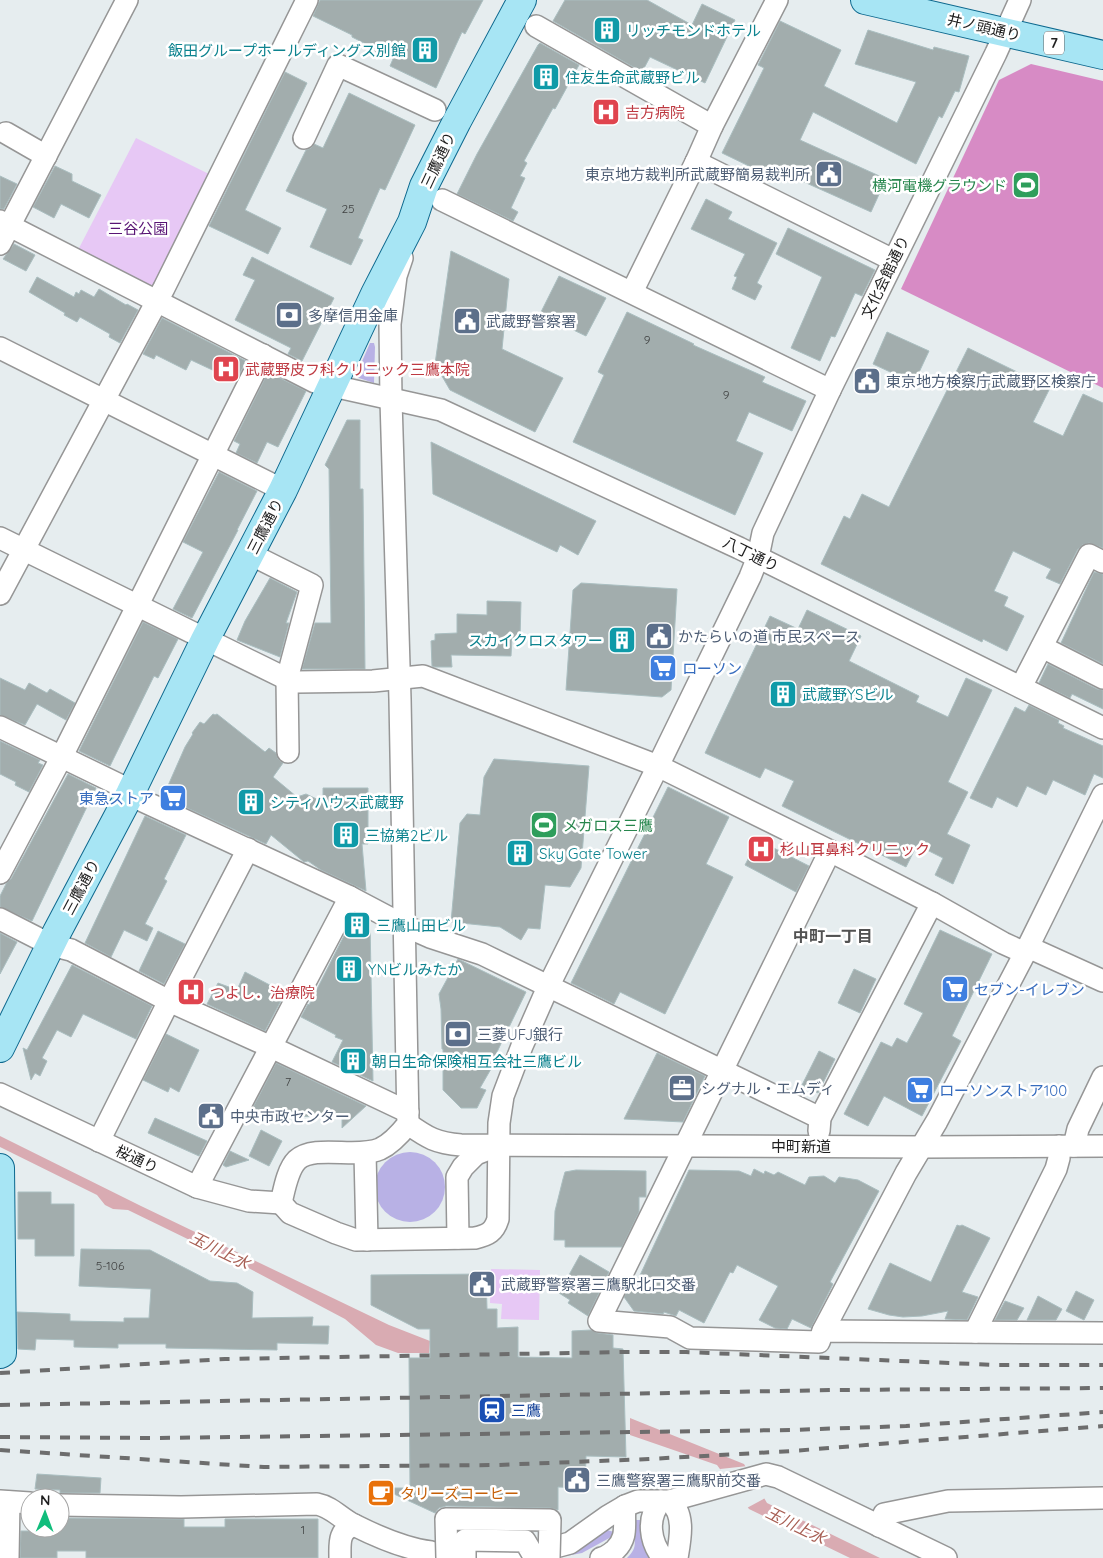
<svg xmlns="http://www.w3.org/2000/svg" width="1103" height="1558" viewBox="0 0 1103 1558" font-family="Quicksand,'Noto Sans JP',sans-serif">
  <rect width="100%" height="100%" fill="#e6edef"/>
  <!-- grass -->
  <g fill="#b8b1e5">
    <polygon points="370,343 374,343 375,347 374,383 356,377 357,373"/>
    <circle cx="410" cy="1187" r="35"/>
    <path d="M 636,1520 L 644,1520 L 655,1558 L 627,1558 C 642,1544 630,1537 634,1521 Z"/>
    <polygon points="607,1530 614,1532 613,1536 582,1553 566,1556 567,1554 579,1550"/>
  </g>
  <!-- park -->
  <g fill="#e7c8f5">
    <polygon points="136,138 213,176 159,284 146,287 77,252"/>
    <polygon points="491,1269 540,1270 539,1320 501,1319 502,1304 490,1303"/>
  </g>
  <!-- pitch -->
  <polygon fill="#d78bc5" points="1031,64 1103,81 1103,388 901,289 999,80"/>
  <!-- water -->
  <g fill="#d9abb2">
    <polygon points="0,1136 141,1206 389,1325 430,1341 429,1353 398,1353 376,1345 345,1319 222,1254 202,1246 128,1210 113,1209 105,1205 97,1195 0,1147"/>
    <polygon points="630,1418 744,1464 767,1503 880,1558 850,1558 749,1509 717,1465 630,1435"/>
  </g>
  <!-- pier -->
  <polygon fill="#e6edef" points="748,1466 767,1497 745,1509 723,1479 720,1469"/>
  <!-- building -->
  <g fill="#a2adad" stroke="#aabec0">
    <polygon points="320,0 483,0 465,34 462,32 436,88 390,66 393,59 375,51 376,49 352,37 352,35 313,16"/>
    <polygon points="565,0 647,0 692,25 702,4 735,20 705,83 650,57 642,72 553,21"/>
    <polygon points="780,21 841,50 824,86 897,123 916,82 855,64 868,30 933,50 934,47 969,56 959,92 955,91 942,118 939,116 916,164 813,112 800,140 886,179 871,212 784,173 780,181 722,153 764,68 758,65"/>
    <polygon points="540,43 579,65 555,109 553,108 524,161 527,163 520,176 525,178 511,208 518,212 513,221 457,194 477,154 538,45"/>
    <polygon points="285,72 307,83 245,210 281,228 268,254 209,226"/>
    <polygon points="349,93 415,125 385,190 380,188 358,238 363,240 351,265 310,247 327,209 286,191 306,150 311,148 314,144 323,148"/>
    <polygon points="55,166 72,174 72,181 101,195 89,218 61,204 54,218 33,207"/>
    <polygon points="0,176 17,184 4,209 0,209"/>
    <polygon points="706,199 732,212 728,219 777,243 757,283 762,286 755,300 732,289 737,277 734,276 745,254 691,229"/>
    <polygon points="788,228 875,270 862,296 855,293 835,337 831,336 820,361 791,348 822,277 776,254"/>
    <polygon points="14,244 35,255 26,271 3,259"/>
    <polygon points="451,251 509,279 502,349 563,378 535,432 450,390 435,364"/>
    <polygon points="252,257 334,298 302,361 288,354 291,348 235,320 255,280 243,275"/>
    <polygon points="559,276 606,298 586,336 540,314"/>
    <polygon points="37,277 74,297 76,292 79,294 81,290 94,297 99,289 126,305 127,304 138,310 120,343 109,337 110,334 80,317 77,322 64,315 65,313 29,292"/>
    <polygon points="627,312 694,344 693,345 765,377 762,382 806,401 792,431 749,412 736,441 763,453 735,515 573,442 604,375 598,372"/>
    <polygon points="162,318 246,361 236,381 191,360 186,370 156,355 154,359 143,354"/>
    <polygon points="887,332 929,351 914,383 873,364"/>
    <polygon points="968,348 1050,388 1033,422 1063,436 1083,394 1103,403 1103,548 1089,543 1082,545 1078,549 1060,584 1046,578 1051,569 1013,551 994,591 1008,597 1004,606 1024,616 1007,651 983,639 982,642 821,564 844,516 850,519 862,494 889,507"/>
    <polygon points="268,372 306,391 278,447 267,442 257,463 236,453 240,444 234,441"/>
    <polygon points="347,420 360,420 360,489 363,489 365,669 302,669 315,623 331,623 329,469 325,465"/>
    <polygon points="431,442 596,521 578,555 560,545 557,552 433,494"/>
    <polygon points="219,472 257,491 237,530 238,530 192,618 173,609 203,552 183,542"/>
    <polygon points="1094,572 1103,574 1103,664 1061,643"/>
    <polygon points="270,578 297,592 286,623 289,623 280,657 237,640 245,621"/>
    <polygon points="581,583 677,589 671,690 662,697 566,690 573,590"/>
    <polygon points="487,601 521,602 520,638 512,638 511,656 451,655 452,667 435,667 432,666 431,641 435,640 435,634 457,633 457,614 487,615"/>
    <polygon points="807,610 861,636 849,661 919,696 916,702 948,717 966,678 992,690 948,782 968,792 947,834 970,845 953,884 935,875 943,858 917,845 906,867 782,806 794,781 765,768 760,778 705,753 770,616 798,629"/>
    <polygon points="143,622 178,639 158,678 154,676 110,766 79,751"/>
    <polygon points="1048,664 1097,689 1103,690 1103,709 1072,694 1070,698 1039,683"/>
    <polygon points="0,678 25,690 29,683 47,693 50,689 75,703 66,720 37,704 25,725 0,715"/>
    <polygon points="1029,705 1059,720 1058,723 1064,726 1063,728 1103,746 1103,778 1094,774 1085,795 1053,780 1046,795 1027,786 1017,807 997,797 992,808 970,798 1015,707 1025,712"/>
    <polygon points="213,714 215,715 217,714 265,752 269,748 276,753 278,759 283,763 273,777 297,797 306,794 323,802 323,788 368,788 368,844 362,844 366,891 321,870 308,861 304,862 271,835 266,844 163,797 185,747 193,734 192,733 200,722 204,724"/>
    <polygon points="0,741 40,760 38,763 43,765 29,792 15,785 16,782 0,774"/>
    <polygon points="494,759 589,766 581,868 570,887 545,885 540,929 528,928 521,940 500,927 451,922 460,823 467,814 480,815 484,777"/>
    <polygon points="68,774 96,788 32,921 0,907 0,896 6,884 11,879"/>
    <polygon points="668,787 729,817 706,864 733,877 665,1014 620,992 614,1004 571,983"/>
    <polygon points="145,816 186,835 164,879 167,881 145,924 153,928 147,941 124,930 111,957 85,943"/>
    <polygon points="758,840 809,866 796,892 745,865"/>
    <polygon points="355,914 370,922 373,1081 332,1062 343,1040 335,1037 336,1035 301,1017 308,1004 309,1005"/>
    <polygon points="940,930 992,954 952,1036 961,1041 922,1116 884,1096 868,1126 844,1114 881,1042 892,1047 897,1038 907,1043 923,1013 904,1004"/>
    <polygon points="158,931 185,944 164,984 139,971"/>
    <polygon points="0,933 17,942 0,974"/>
    <polygon points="458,959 526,992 496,1054 499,1055 480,1088 486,1090 477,1108 461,1108 443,1090 443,1049 442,1049 441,1009 439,994"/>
    <polygon points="72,965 152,1006 136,1039 83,1014 71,1037 57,1030 42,1058 47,1061 40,1076 35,1073 31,1080 23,1048 27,1050"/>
    <polygon points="854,969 876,979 860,1013 838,1003"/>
    <polygon points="245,972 285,993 265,1031 207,1004 218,983 237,990"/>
    <polygon points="166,1034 199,1050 179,1092 170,1087 168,1092 143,1080"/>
    <polygon points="819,1051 835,1059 818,1093 802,1085"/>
    <polygon points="657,1053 705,1076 683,1122 624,1119"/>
    <polygon points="276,1063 366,1106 342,1128 342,1116 248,1117"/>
    <polygon points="155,1118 207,1141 199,1156 148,1133"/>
    <polygon points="261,1130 282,1141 269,1166 249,1156"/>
    <polygon points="230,1151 232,1152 249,1160 226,1167 223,1165"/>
    <polygon points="754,1169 764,1174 765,1171 774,1175 778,1172 805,1185 809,1177 824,1176 835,1183 839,1177 858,1180 879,1191 830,1282 833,1284 811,1328 792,1319 787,1329 775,1328 759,1320 778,1286 737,1265 733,1273 730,1272 704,1323 679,1310 676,1316 664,1312 663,1314 634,1311 624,1297 631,1284 635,1286 689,1170 739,1171 751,1176"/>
    <polygon points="576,1170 646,1171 646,1197 639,1197 639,1212 622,1247 565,1247 565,1240 554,1240 555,1211 563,1179 565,1172"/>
    <polygon points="18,1192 51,1192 51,1204 74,1204 74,1256 35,1256 35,1239 18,1239"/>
    <polygon points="957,1225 960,1226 962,1225 990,1238 962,1292 978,1297 967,1320 945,1319 948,1311 922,1316 903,1317 889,1315 868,1309 890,1263 931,1282"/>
    <polygon points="81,1249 150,1250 210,1281 237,1283 253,1292 252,1318 313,1317 312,1326 329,1326 328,1344 277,1343 277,1350 166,1348 166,1344 118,1344 118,1348 74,1347 74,1340 36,1339 35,1350 18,1349 17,1312 70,1314 70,1321 124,1322 124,1318 149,1318 151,1289 79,1286"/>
    <polygon points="580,1255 609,1272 588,1316 568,1303 570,1300 559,1293"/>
    <polygon points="486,1274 487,1309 497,1309 497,1328 518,1327 518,1357 572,1358 572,1331 591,1330 598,1333 613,1335 613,1348 623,1349 626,1457 586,1456 585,1488 558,1487 558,1510 550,1508 446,1506 439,1508 435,1513 381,1488 410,1488 409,1358 430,1358 430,1329 418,1329 371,1305 371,1275"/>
    <polygon points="1076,1291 1094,1300 1084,1320 1066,1311"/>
    <polygon points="1038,1296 1062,1309 1056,1320 1027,1320"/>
    <polygon points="1005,1301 1024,1308 1017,1320 995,1320"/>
    <polygon points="37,1474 101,1478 100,1493 60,1493 60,1490 35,1489"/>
    <polygon points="60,1518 184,1519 184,1527 225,1527 225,1519 318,1519 318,1558 86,1558 86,1551 57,1551 57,1558 20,1558 21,1531 36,1531 36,1528 60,1528"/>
  </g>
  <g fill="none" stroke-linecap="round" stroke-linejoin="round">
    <!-- minor casing -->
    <g stroke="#969696" stroke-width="24">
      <g id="minor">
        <polyline points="536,26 712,126"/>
        <polyline points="6,133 46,156"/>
        <polyline points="304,138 338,65 435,110"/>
        <polyline points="696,162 893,260"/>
        <polyline points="442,200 830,390"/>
        <polyline points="0,221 315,382 441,410 739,548 1103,728"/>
        <polyline points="0,244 127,0"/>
        <polyline points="632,292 696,162 712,126 777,0"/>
        <polyline points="0,348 283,490"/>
        <polyline points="0,538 287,679 296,682 373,681 423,676 658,766 830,851 932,903 1003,943 1025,953"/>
        <polyline points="250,554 312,585 287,679 288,752"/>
        <polyline points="0,594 164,288 307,0"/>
        <polyline points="1042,647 1103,678"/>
        <polyline points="1021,687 1089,555 1103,562"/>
        <polyline points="0,727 132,791"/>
        <polyline points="130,795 350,897 405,926 430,937 482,954 820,1118"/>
        <polyline points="830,851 599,1321 670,1327 690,1338 819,1342 823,1331 1103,1333"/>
        <polyline points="0,873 61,758 263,355"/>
        <polyline points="0,919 51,945 71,950 169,1001 271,1047 408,1112"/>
        <polyline points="1028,947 1103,981"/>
        <polyline points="0,1094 197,1187 249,1201 281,1203"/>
        <path d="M 408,1124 C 428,1138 436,1143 461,1145 L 922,1147 L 1103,1146"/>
        <polyline points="819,1131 820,1118 932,903"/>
        <polyline points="99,1141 165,1009 248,849"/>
        <polyline points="1074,1146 1078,1129 1103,1077"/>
        <polyline points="365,1153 367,1240"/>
        <polyline points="197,1187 350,897"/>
        <path d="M 281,1203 L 290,1213 L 336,1233 L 356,1240 L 475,1238 C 488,1235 494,1232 498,1219 L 499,1123 L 503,1096 L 522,1046 L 548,987 L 658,766 L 750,577 L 758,557 L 763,533 L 830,390 L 996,53 L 1020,0"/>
        <path d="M 281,1203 C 284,1191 287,1170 297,1160 C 315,1144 356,1159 380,1149 C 391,1144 400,1134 408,1124 L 400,699 L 391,400 L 390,324 L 396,276 L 402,258"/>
        <polyline points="458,1238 457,1177 463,1167 476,1154 494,1147"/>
        <polyline points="823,1331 906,1173 937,1121 1025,953 1103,795"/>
        <polyline points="975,1332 1056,1169 1059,1158 1059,1146"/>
        <polyline points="0,1501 30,1503"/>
        <path d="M 661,1501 C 646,1518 650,1542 663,1558"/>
        <path d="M 669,1501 C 686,1513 680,1540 677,1558"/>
        <path d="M 60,1505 L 181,1507 L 317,1504 C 332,1507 340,1518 354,1525 C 376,1536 407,1549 431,1552"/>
        <polyline points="879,1526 884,1514 948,1501 1103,1498"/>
        <polyline points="559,1546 570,1543 608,1516 625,1506 638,1501 669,1501 766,1474 778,1477 946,1558"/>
        <polyline points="476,1553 520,1553"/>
        <polyline points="8,1558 9,1502"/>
        <path d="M 340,1558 C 340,1543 338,1531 354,1525"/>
        <path d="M 601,1558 C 607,1557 610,1554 615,1550 C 629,1537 623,1523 625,1506"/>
      </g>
    </g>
    <!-- major casing -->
    <g stroke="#0d688e" stroke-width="30">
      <g id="major">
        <polyline points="865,0 1103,55"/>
        <polyline points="0,1048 57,932 130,794 205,640 283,490 375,294 412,222 424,186 457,121 522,0"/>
        <polyline points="0,1168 2,1353 0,1354"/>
      </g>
    </g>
    <!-- minor -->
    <use href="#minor" stroke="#fff" stroke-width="21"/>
    <!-- major -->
    <use href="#major" stroke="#a7e5f4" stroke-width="28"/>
    <!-- rail -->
    <g stroke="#6d6d6d" stroke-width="4" stroke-dasharray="10 10" stroke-linecap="butt">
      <polyline points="0,1373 225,1359 626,1352 686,1352 998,1365 1103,1365"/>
      <polyline points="0,1405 835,1390 1103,1388"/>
      <polyline points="0,1437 153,1438 790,1430 906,1426 1103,1412"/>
      <polyline points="0,1450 264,1467 497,1465 649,1459 792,1451 1103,1426"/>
    </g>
    <!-- minor-bridge casing -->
    <g stroke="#969696" stroke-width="24" stroke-linecap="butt">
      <g id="minor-bridge">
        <polyline points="447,1558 446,1519 550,1520 549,1558"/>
        <polyline points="465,1558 465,1540 525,1541 535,1558"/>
      </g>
    </g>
    <!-- minor-bridge -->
    <use href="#minor-bridge" stroke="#fff" stroke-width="21"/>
  </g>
  <!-- icons -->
  <defs>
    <g id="building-square" transform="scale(1.4375)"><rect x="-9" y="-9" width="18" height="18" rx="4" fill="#0f9aa8" stroke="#fff"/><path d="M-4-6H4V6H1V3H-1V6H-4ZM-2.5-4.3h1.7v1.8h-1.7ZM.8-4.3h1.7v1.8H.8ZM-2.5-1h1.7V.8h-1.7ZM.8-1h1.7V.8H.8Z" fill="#fff"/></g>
    <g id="hospital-square" transform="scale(1.4375)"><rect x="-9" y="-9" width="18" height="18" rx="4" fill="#e0444e" stroke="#fff"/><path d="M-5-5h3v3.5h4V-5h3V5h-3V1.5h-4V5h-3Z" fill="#fff"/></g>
    <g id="civic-square" transform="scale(1.4375)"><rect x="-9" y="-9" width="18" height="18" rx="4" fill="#5c6f8a" stroke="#fff"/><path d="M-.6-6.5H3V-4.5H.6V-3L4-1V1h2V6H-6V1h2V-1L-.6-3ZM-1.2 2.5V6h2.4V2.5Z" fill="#fff"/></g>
    <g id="stadium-square" transform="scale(1.4375)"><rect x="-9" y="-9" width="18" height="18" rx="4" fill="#2e9e5b" stroke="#fff"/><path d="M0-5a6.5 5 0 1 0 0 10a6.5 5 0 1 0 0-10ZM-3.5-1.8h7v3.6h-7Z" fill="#fff"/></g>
    <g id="bank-square" transform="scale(1.4375)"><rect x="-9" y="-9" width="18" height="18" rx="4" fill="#5c6f8a" stroke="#fff"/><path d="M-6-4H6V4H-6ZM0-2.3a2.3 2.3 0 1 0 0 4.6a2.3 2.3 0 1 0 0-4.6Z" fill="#fff"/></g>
    <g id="supermarket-square" transform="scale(1.4375)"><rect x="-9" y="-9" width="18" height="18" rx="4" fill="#3f7fe0" stroke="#fff"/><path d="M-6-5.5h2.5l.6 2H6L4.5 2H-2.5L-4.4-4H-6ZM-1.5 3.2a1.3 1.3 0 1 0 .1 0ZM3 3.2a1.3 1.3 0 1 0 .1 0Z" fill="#fff"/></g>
    <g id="office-square" transform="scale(1.4375)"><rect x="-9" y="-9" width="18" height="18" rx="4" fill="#5c6f8a" stroke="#fff"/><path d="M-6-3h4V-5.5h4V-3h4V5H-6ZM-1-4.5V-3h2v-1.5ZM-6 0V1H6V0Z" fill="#fff"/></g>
    <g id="station-square" transform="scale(1.4375)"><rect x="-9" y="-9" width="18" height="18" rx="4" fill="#1a4fb4" stroke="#fff"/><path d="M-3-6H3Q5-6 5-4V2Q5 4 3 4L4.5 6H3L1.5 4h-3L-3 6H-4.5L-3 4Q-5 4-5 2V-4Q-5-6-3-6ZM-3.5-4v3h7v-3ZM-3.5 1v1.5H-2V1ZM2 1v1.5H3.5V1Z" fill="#fff"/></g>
    <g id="cafe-square" transform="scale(1.4375)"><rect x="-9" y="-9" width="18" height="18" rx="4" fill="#e8710a" stroke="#fff"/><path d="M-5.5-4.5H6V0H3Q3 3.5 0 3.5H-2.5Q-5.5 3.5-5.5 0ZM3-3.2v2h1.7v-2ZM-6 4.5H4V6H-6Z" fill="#fff"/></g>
  </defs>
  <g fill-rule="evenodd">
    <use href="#building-square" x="607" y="30"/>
    <use href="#building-square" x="425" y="50"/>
    <use href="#building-square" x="546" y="77"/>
    <use href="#hospital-square" x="606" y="112"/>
    <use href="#civic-square" x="829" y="174"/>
    <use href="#stadium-square" x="1026" y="185"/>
    <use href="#bank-square" x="289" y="315"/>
    <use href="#civic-square" x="467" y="321"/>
    <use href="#hospital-square" x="226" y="369"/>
    <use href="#civic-square" x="867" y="381"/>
    <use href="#civic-square" x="659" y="636"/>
    <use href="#building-square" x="622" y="640"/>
    <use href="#supermarket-square" x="663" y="668"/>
    <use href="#building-square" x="783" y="694"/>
    <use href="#supermarket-square" x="173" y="798"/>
    <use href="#building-square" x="251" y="802"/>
    <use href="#stadium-square" x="544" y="825"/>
    <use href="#building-square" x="346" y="835"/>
    <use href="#hospital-square" x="761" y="849"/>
    <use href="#building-square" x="520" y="853"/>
    <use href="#building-square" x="357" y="925"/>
    <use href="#building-square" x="349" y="969"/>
    <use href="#supermarket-square" x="955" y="989"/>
    <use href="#hospital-square" x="191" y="992"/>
    <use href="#bank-square" x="458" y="1034"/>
    <use href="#building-square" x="353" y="1061"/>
    <use href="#office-square" x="682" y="1088"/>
    <use href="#supermarket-square" x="920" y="1090"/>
    <use href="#civic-square" x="211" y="1116"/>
    <use href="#civic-square" x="482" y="1284"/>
    <use href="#station-square" x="492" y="1410"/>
    <use href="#civic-square" x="577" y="1480"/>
    <use href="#cafe-square" x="381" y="1493"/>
  </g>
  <g text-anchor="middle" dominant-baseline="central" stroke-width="5" stroke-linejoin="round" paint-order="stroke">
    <!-- number labels -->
    <g font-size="12" fill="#404242">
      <text x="348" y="208">25</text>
      <text x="647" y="339">9</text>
      <text x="726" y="394">9</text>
      <text x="288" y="1081">7</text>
      <text x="110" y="1265">5-106</text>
      <text x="303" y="1529">1</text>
    </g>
    <!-- shield labels -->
    <rect fill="#fff" stroke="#626262" stroke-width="1" x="1044" y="31.5" width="20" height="23" rx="4"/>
    <g font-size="14" font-weight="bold" fill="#1f1f1f">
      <text x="1054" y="43">7</text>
    </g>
    <!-- street labels -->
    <g font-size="15" fill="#1f1f1f" stroke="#fff">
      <text transform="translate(984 27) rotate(13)">井ノ頭通り</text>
      <text transform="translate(438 160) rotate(-65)">三鷹通り</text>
      <text transform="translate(885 277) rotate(-64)">文化会館通り</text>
      <text transform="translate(265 526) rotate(-63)">三鷹通り</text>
      <text transform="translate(751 554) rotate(26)">八丁通り</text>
      <text transform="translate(81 887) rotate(-62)">三鷹通り</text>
      <text x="801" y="1146">中町新道</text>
      <text transform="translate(137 1159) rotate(25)">桜通り</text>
    </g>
    <!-- culture labels -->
    <g font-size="15" fill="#0d838f" stroke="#fff" text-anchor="start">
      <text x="626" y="30">リッチモンドホテル</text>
      <text x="406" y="50" text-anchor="end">飯田グループホールディングス別館</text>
      <text x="565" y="77">住友生命武蔵野ビル</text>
      <text x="603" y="640" text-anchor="end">スカイクロスタワー</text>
      <text x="802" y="694">武蔵野YSビル</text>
      <text x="270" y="802">シティハウス武蔵野</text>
      <text x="365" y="835">三協第2ビル</text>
      <text x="539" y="853">Sky Gate Tower</text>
      <text x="376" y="925">三鷹山田ビル</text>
      <text x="368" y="969">YNビルみたか</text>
      <text x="372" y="1061">朝日生命保険相互会社三鷹ビル</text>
    </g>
    <!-- health labels -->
    <g font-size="15" fill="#be3a42" stroke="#fff" text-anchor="start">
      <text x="625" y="112">吉方病院</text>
      <text x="245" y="369">武蔵野皮フ科クリニック三鷹本院</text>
      <text x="780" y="849">杉山耳鼻科クリニック</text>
      <text x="210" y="992">つよし．治療院</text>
    </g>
    <!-- service labels -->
    <g font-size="15" fill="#4e5e75" stroke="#fff" text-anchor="start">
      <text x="810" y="174" text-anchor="end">東京地方裁判所武蔵野簡易裁判所</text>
      <text x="308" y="315">多摩信用金庫</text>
      <text x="486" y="321">武蔵野警察署</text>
      <text x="886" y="381">東京地方検察庁武蔵野区検察庁</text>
      <text x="678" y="636">かたらいの道 市民スペース</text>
      <text x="477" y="1034">三菱UFJ銀行</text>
      <text x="701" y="1088">シグナル・エムディ</text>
      <text x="230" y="1116">中央市政センター</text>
      <text x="501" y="1284">武蔵野警察署三鷹駅北口交番</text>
      <text x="596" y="1480">三鷹警察署三鷹駅前交番</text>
    </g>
    <!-- leisure labels -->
    <g font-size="15" fill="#27864d" stroke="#fff" text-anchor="end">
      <text x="1007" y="185">横河電機グラウンド</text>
      <text x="563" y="825" text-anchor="start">メガロス三鷹</text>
    </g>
    <!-- park labels -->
    <g font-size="15" fill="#591575" stroke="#fff">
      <text x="138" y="228">三谷公園</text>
    </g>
    <!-- shop labels -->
    <g font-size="15" fill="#366cbe" stroke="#fff" text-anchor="start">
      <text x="682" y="668">ローソン</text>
      <text x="154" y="798" text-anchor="end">東急ストア</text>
      <text x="974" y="989">セブン-イレブン</text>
      <text x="939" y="1090">ローソンストア100</text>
    </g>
    <!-- transit labels -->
    <g font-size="15" fill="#164399" stroke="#fff" text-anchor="start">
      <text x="511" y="1410">三鷹</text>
    </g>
    <!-- food labels -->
    <g font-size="15" fill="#c56008" stroke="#fff" text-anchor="start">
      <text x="400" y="1493">タリーズコーヒー</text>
    </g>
    <!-- neighbourhood labels -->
    <g font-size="16" font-weight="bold" fill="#525252" stroke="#fff">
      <text x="833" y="936">中町一丁目</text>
    </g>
    <!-- water labels -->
    <g font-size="16" font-style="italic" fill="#a75e53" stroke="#fff">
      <text transform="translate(220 1250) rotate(26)">玉川上水</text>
      <text transform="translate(796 1525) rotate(26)">玉川上水</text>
    </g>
  </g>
  <!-- north arrow -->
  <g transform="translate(45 1513) rotate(1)"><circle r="24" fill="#ffffff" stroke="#a5a5a5"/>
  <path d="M0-4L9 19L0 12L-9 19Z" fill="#11bd7c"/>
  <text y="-8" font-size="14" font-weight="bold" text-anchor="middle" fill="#1f1f1f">N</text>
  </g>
</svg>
